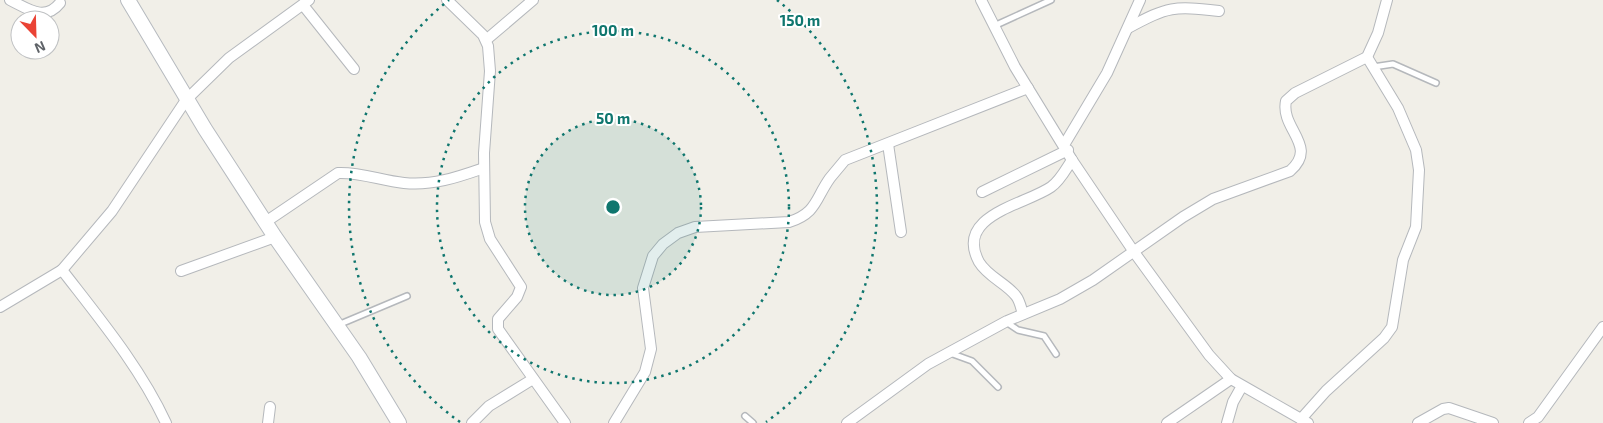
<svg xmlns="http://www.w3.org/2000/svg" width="1603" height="423" viewBox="0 0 1603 423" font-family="'Exo 2',sans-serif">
  <rect width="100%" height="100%" fill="#f1efe8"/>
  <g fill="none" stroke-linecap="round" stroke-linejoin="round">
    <!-- service casing -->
    <g stroke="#b5b8bc" stroke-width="8">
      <g id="service">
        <polyline points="994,26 1051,0"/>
        <polyline points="1373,67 1393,64 1436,83"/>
        <polyline points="1006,322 1018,330 1044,336 1056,354"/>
        <polyline points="338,325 407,296"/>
        <polyline points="950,353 972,361 998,387"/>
        <polyline points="745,416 753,423"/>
      </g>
    </g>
    <!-- minor casing -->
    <g stroke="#b5b8bc" stroke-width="12">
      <g id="minor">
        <path d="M 10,0 C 28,9 45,22 60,3"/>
        <polyline points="447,0 483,35 488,46 490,71 484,153 485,222 490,239 521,287 517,297 498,319 498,329 565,423"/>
        <polyline points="981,0 1015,67 1072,160 1134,252 1209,355 1231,379 1308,423"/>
        <polyline points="303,5 354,69"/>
        <path d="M 1128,28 C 1169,6 1173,6 1219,11"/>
        <polyline points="486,40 533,0"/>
        <polyline points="888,144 901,232"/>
        <polyline points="1064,145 1107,73 1140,0"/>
        <polyline points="982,192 1068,150"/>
        <path d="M 267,221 L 338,173 C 361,172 382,181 404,183 C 433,186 458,177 484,168"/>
        <polyline points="181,271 275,237"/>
        <polyline points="0,307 62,270"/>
        <path d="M 1023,314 C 1021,308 1020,301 1016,296 C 1006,283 988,277 979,262 C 954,215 1025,205 1051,187 C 1060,181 1066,169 1072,160"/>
        <polyline points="1301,419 1326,391 1384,338 1392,327 1403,260 1416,227 1419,170 1416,150 1398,108 1367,57"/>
        <path d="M 166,423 C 140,367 99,318 62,270 L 112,211 L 186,100 L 229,58 L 309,0"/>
        <polyline points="268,423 270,407"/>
        <polyline points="472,423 489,406 533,379"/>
        <path d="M 614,423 L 645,372 L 651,349 L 643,288 L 653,256 L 663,244 L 678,233 L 695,227 L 789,222 C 817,213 815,199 830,178 C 835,172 840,166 845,160 L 1028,88"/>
        <path d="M 847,423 L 928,364 L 1007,321 L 1060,299 L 1093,280 L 1183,217 L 1213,199 L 1290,171 C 1319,146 1280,129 1286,101 L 1295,93 L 1367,57 L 1378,33 L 1387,0"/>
        <polyline points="1167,423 1231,379"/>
        <polyline points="1227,423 1233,402 1242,386"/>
        <polyline points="1418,423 1443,409 1449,408 1493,423"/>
        <polyline points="1529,423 1538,417 1603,327"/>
      </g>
    </g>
    <!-- secondary casing -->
    <g stroke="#b6babf" stroke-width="16">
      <polyline id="secondary" points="128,0 205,129 275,237 359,357 399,423"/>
    </g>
    <!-- service -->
    <use href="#service" stroke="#fff" stroke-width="5"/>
    <!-- minor -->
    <use href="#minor" stroke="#fff" stroke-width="10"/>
    <!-- secondary -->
    <use href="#secondary" stroke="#fff" stroke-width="14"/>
  </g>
  <!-- distance rings -->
  <circle cx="613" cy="207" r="88" fill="#0f766e" fill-opacity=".12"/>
  <g fill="none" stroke="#0f766e" stroke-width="2.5" stroke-dasharray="2.5 5">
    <circle cx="613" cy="207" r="88"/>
    <circle cx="613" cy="207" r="176"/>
    <path d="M460 422A264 264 0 0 1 449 0M777 0A264 264 0 0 1 766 422"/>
  </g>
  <circle cx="613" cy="207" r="8" fill="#0f766e" stroke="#fff" stroke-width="2.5"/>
  <g font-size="15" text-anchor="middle" font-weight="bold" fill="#0f766e" stroke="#fff" stroke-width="4" stroke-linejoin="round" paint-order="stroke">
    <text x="800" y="26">150 m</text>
    <text x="613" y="36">100 m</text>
    <text x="613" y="124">50 m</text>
  </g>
  <!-- north arrow -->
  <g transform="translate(35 35) rotate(157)"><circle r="24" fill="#ffffff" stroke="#bfc1c3"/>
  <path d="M0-4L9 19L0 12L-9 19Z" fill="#ea4335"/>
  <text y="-8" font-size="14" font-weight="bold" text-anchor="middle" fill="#5f6368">N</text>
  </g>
</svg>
